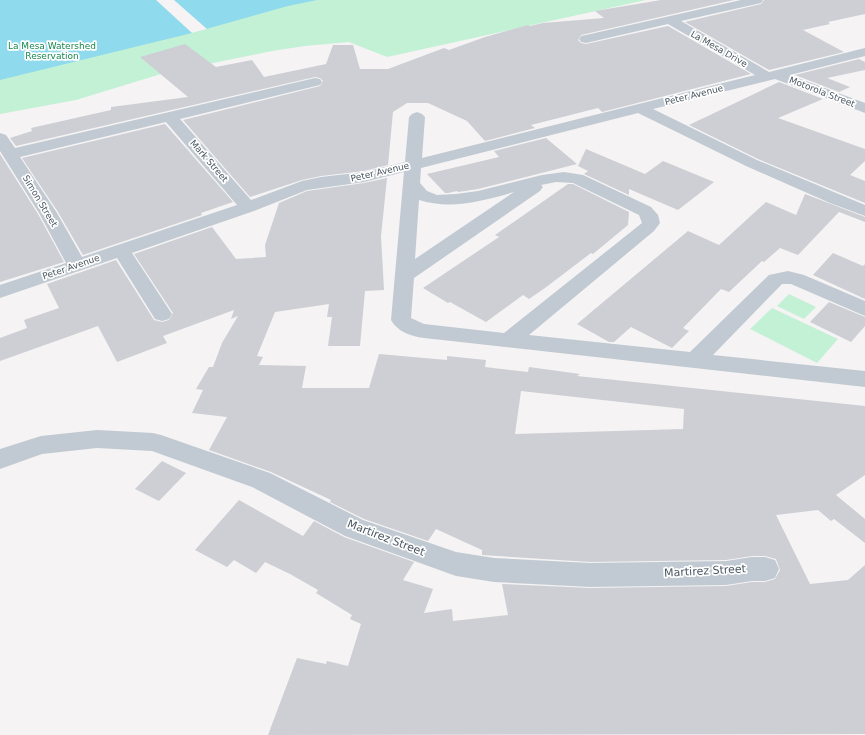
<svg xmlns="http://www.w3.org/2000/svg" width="865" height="735" viewBox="0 0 865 735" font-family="'DejaVu Sans',sans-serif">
  <rect width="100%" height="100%" fill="#f5f3f3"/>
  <!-- green -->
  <g fill="#c3f1d5">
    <polygon points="0,0 646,0 387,57 349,42 305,46 272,51 164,73 76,100 0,114"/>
    <polygon points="789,294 816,307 804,319 777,306"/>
    <polygon points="772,308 838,339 817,363 750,329"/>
  </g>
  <!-- water -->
  <polygon fill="#90daee" points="0,0 317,0 288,6 192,33 0,80"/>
  <!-- pier -->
  <polygon fill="#f5f3f3" points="156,0 174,0 207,29 192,33"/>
  <!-- building -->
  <g fill="#cdcfd5" fill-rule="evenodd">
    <polygon points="661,0 734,0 581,35 578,40 581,43 586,44 668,26 751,74 602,112 598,108 531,125 535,128 485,141 467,121 428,103 407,103 393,112 388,165 364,171 321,176 302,180 250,197 183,120 320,86 323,81 320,78 315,77 16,146 10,138 32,131 31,128 111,110 111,107 188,97 140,57 185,44 216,67 252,60 264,77 326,64 333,45 353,45 360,69 388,69 444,48 449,50 485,37 528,25 530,26 543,23 604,18 595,11"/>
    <polygon points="764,0 865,0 865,14 828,22 830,24 803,30 844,52 769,70 685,22 761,4"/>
    <polygon points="859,59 865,62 865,70 827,78 850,87 839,92 795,75"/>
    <polygon points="779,82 823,99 778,118 865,149 865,161 850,175 865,181 865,203 758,159 689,125"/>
    <polygon points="165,124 233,202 201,213 202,215 83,255 58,212 22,158"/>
    <polygon points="546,138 577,164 478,189 458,192 457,191 448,193 445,193 427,174 499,157 494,151"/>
    <polygon points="586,149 645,174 663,161 714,182 678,210 629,189 629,195 584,174 588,171 578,166"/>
    <polygon points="0,154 38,214 64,262 0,282"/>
    <path d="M 387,178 L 381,236 L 384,290 L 365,291 L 360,346 L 328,346 L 332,317 L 327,317 L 329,304 L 275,312 L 257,356 L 263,357 L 259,365 L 306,366 L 302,388 L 369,388 L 379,354 L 447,360 L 447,356 L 486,360 L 485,367 L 528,372 L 529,367 L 580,374 L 577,376 L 865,406 L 865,475 L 836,495 L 865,519 L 865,543 L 834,519 L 831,521 L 818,510 L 776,515 L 810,584 L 848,580 L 865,565 L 865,734 L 268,735 L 297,658 L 326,664 L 327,661 L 348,666 L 361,624 L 350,619 L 352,615 L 316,593 L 318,590 L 290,574 L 265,562 L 256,573 L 234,560 L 227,567 L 195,550 L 239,500 L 303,536 L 314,521 L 344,537 L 414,562 L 403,580 L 433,589 L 424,613 L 452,609 L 453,621 L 508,615 L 502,584 L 590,588 L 726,586 L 752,582 L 765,582 L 775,579 L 780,570 L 776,559 L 765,556 L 752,556 L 726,560 L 590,562 L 482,555 L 482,550 L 436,529 L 428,541 L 364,519 L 330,502 L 331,500 L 271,472 L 209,450 L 227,417 L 192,413 L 203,390 L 196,389 L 209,367 L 213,367 L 222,343 L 238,316 L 231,319 L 234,310 L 163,336 L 167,343 L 117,362 L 98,326 L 0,361 L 0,338 L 27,328 L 24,320 L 59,308 L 47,284 L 116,260 L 154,320 L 162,322 L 169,320 L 173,313 L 134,254 L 212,227 L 236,259 L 266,257 L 265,245 L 279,203 L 307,191 L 364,183 ZM 521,391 L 684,409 L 683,429 L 515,434 Z"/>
    <polygon points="568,184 573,184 629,212 628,225 593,254 591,253 545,288 529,299 523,295 486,322 450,302 448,303 423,288 499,237 495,235"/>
    <polygon points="805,194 865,217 865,222 839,212 798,255 780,248 764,262 762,261 729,292 721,289 683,328 689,331 672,348 631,327 614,342 609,342 577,324 688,231 719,245 766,202 796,215"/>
    <polygon points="833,253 863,266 865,264 865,299 813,275"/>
    <polygon points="829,302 865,317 865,326 851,342 810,322"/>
    <polygon points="162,461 186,473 159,501 135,489"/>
  </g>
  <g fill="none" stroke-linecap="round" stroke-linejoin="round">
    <!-- minor -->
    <g fill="#c1cad2" fill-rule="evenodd">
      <path d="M 741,0 L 763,0 L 761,3 L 681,21 L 769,72 L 865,48 L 865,56 L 790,75 L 865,103 L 865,113 L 775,79 L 653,109 L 757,160 L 865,205 L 865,216 L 830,203 L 746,166 L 638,113 L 421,168 L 420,183 L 427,191 L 437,195 L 456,194 L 478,191 L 542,175 L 564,172 L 583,175 L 651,207 L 658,215 L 660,223 L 654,231 L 529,335 L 690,352 L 769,275 L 788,271 L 804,275 L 865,301 L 865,316 L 791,284 L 782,284 L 713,355 L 865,371 L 865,387 L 424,338 C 410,336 398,332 391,320 L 404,172 L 364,182 L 307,190 L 254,211 L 132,253 L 172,314 L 169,319 L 162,321 L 155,319 L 117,258 L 0,298 L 0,285 L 66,263 L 39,213 L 0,151 L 0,133 L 6,135 L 15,148 L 315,78 L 320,79 L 322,82 L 320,85 L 180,119 L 251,200 L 302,181 L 321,177 L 364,172 L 405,162 L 409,117 L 412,114 L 417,112 L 422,114 L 425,117 L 422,158 L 755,75 L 668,24 L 586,43 L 581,42 L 579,39 L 581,36 L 586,35 ZM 166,122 L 237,205 L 82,257 L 57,213 L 20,157 ZM 556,182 L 573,183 L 639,215 L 642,223 L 504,333 L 424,324 L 411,318 L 414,278 L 540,191 L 543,187 L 541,185 ZM 514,192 L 415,259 L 419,200 C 451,210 482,201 514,192 Z"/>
      <polygon points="97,430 153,433 161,435 270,473 363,520 456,552 494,558 590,563 726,561 752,557 765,557 775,560 779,569 775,578 765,581 752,581 726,585 590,587 494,582 456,576 345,536 252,487 152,451 97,448 42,454 0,469 0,449 41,436"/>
    </g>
  </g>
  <g text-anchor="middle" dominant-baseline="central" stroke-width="3.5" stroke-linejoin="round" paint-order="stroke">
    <!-- far-park labels -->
    <g font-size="9" fill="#17864f" stroke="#fff">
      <text x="52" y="46">La Mesa Watershed<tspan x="52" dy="10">Reservation</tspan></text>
    </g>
    <!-- far-street labels -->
    <g font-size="9" fill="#4a5661" stroke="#fff">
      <text transform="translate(719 49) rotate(30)">La Mesa Drive</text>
      <text transform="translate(822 92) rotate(21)">Motorola Street</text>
      <text transform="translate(694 95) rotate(-14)">Peter Avenue</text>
      <text transform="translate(209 161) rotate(49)">Mark Street</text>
      <text transform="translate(380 172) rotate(-13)">Peter Avenue</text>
      <text transform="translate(40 201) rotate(59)">Simon Street</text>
      <text transform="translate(71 267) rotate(-19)">Peter Avenue</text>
    </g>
    <!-- street labels -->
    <g font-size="11" fill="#4a5661" stroke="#fff">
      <text transform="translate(386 538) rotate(21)">Martirez Street</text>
      <text transform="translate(705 571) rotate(-3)">Martirez Street</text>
    </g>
  </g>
</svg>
